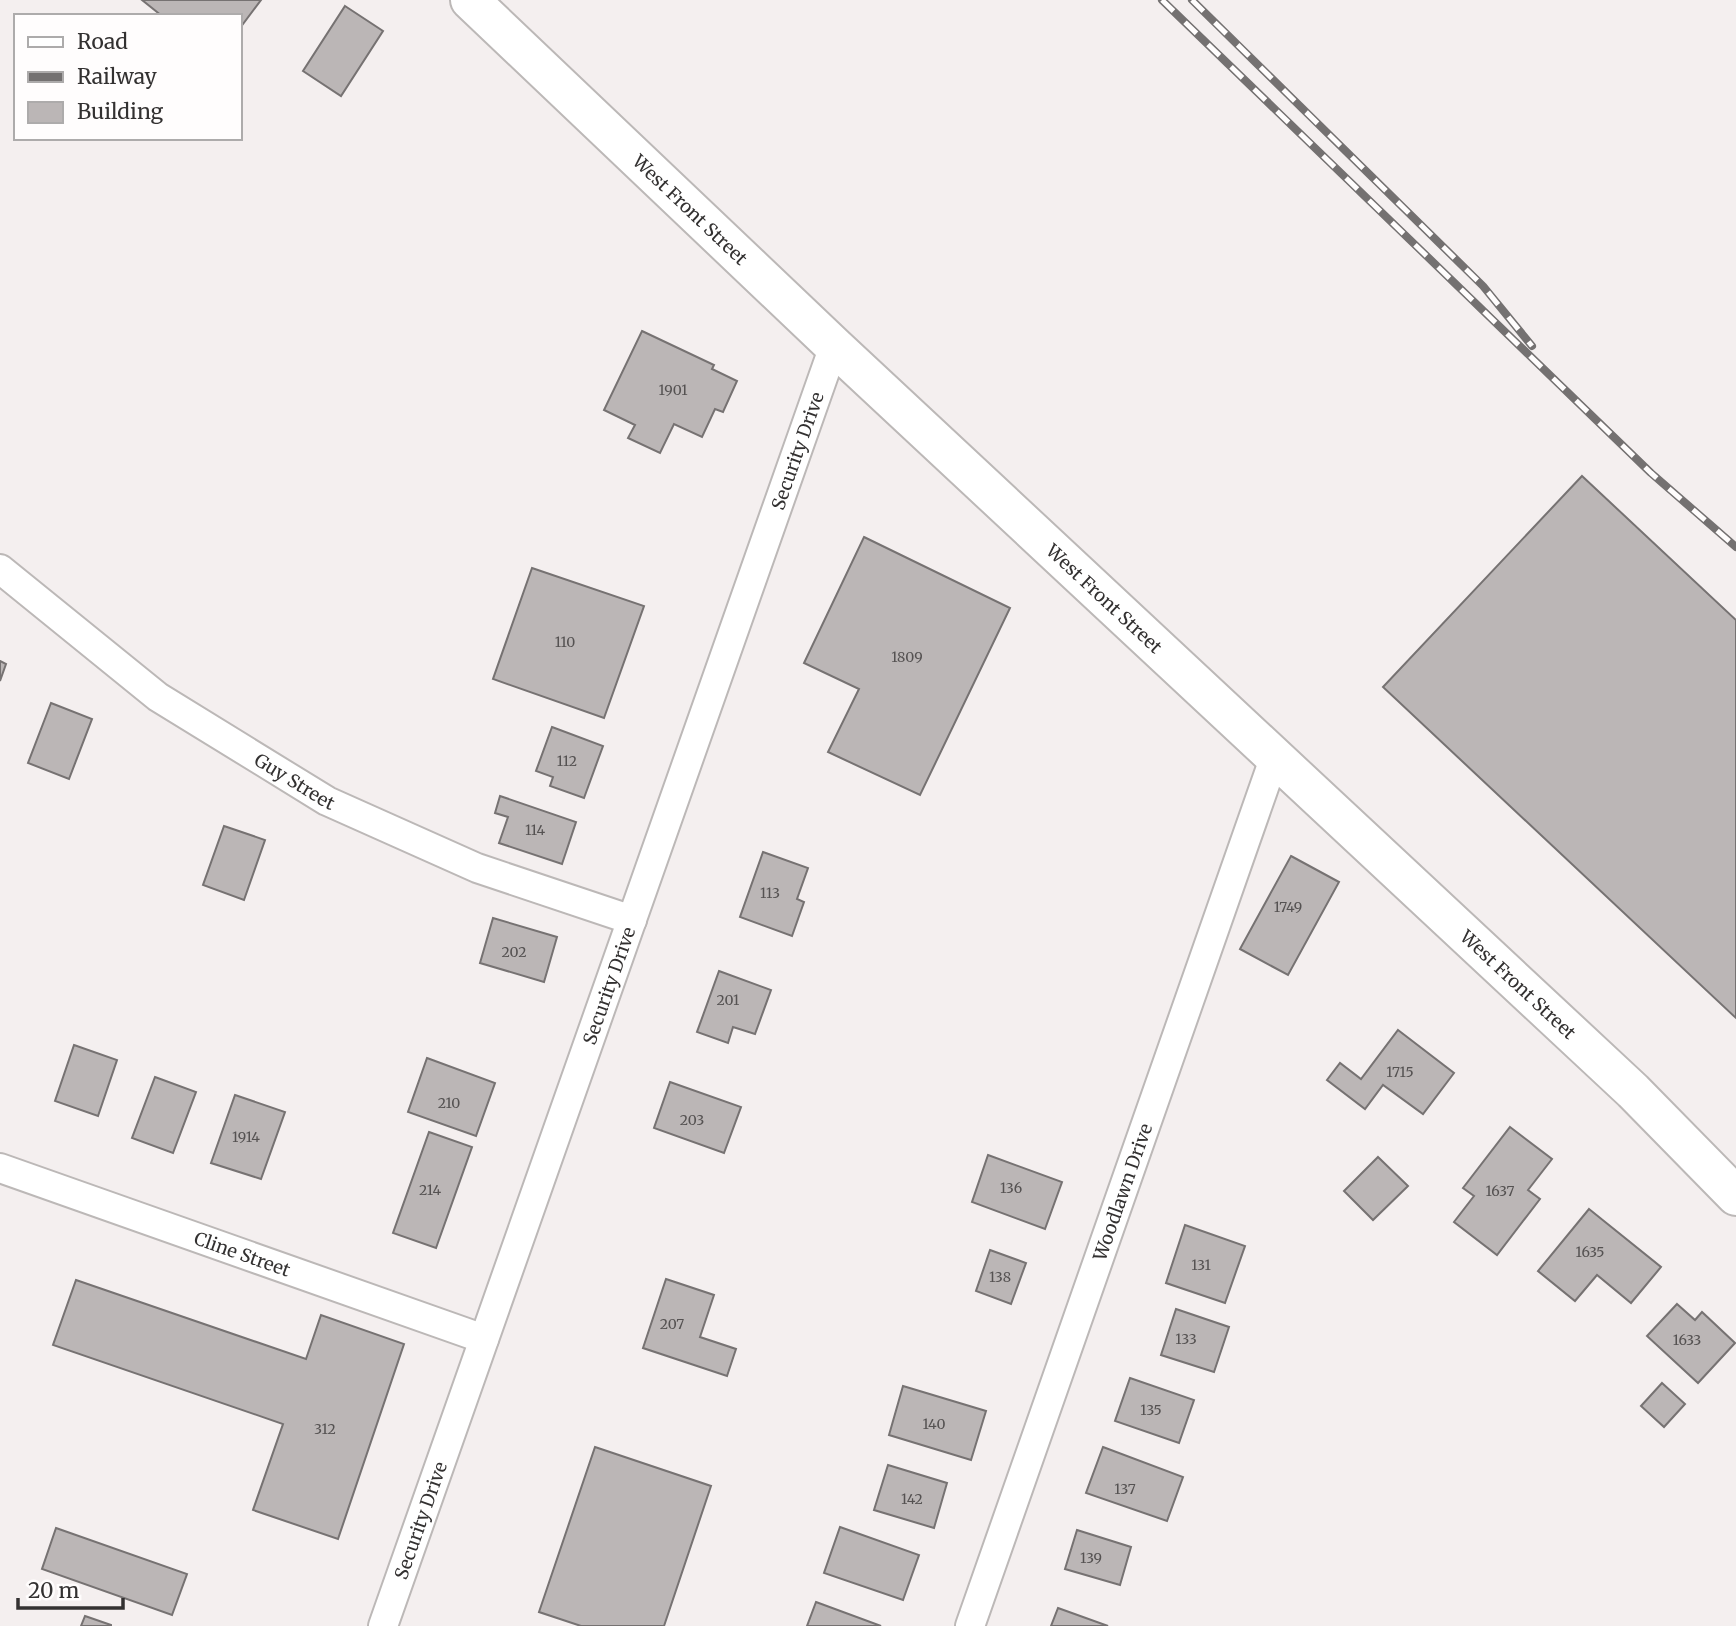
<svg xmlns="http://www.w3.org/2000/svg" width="1736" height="1626" viewBox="0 0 1736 1626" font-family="Merriweather,serif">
  <rect width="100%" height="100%" fill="#f4efef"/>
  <!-- building -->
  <g fill="#bbb6b6" stroke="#767272" stroke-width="2">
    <polygon points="142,0 261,0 240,28 240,16 162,16"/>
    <polygon points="345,6 383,31 341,96 303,71"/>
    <polygon points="642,331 714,365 712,369 737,381 723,412 715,409 702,437 674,424 660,453 628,438 635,425 604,410"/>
    <polygon points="1582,476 1736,620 1736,1018 1383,687"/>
    <polygon points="864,537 1010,608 920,795 828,752 859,689 804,663"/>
    <polygon points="532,568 644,606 604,718 493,679"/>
    <polygon points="0,661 6,664 0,681"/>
    <polygon points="51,703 92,719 69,779 28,763"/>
    <polygon points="552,727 603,746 584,798 550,786 553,777 536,771"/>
    <polygon points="500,796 576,822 562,864 499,843 508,817 495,813"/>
    <polygon points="224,826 265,840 244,900 203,885"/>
    <polygon points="763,852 808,868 797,899 804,902 792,936 740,917"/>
    <polygon points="1291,856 1339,882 1288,975 1240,949"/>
    <polygon points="493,918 557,937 544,982 480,963"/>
    <polygon points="719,971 771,990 755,1034 733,1027 728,1043 697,1032"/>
    <polygon points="1398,1030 1454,1073 1423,1114 1383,1085 1365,1109 1327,1080 1340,1063 1361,1079"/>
    <polygon points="74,1045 117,1060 98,1116 55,1101"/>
    <polygon points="427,1058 495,1083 476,1136 408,1112"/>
    <polygon points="155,1077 196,1092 173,1153 132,1138"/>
    <polygon points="670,1082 741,1107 724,1153 654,1128"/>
    <polygon points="235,1095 285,1112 261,1179 211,1163"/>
    <polygon points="1510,1127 1552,1159 1528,1190 1540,1199 1497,1255 1454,1222 1474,1196 1463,1188"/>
    <polygon points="429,1132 472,1147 436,1248 393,1233"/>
    <polygon points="988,1155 1062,1182 1045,1229 972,1202"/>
    <polygon points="1378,1157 1408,1186 1373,1220 1344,1191"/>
    <polygon points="1589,1209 1661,1267 1631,1303 1597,1275 1575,1301 1538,1271"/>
    <polygon points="1185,1225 1245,1246 1225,1303 1166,1283"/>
    <polygon points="990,1250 1026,1263 1011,1304 976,1291"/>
    <polygon points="666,1279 714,1295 700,1337 736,1349 727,1376 643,1348"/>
    <polygon points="76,1280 306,1359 321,1315 404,1344 338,1539 253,1510 283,1424 53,1345"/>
    <polygon points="1677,1304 1695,1320 1702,1312 1735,1343 1698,1383 1647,1336"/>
    <polygon points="1176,1309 1229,1327 1214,1372 1161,1355"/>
    <polygon points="1130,1378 1194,1400 1179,1443 1115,1421"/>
    <polygon points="1662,1383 1685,1404 1664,1427 1641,1406"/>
    <polygon points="903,1386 986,1411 971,1460 889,1435"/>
    <polygon points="595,1447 711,1486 664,1626 581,1626 539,1612"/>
    <polygon points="1103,1447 1183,1477 1167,1521 1086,1493"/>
    <polygon points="888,1465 947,1483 934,1528 874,1510"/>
    <polygon points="840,1527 919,1555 903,1600 824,1573"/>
    <polygon points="56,1528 187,1574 172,1615 42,1569"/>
    <polygon points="1077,1530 1131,1547 1120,1585 1065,1569"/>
    <polygon points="816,1602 881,1626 807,1626"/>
    <polygon points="1058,1608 1108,1626 1051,1626"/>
    <polygon points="85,1616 111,1625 111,1626 81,1626"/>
  </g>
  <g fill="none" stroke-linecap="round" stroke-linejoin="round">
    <!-- street casing -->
    <g stroke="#bcb8b7" stroke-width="32">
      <g id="street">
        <path id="s1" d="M 0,569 L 158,697 L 327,801 L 477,868 L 632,920"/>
        <path id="s2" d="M 0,1168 L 484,1339"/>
        <path id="s3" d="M 383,1626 L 834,346"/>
        <path id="s4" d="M 970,1626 L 1275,756"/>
      </g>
    </g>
    <!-- secondary casing -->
    <g stroke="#bcb8b7" stroke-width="42">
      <g id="secondary">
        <path id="s5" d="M 470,0 L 834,346 L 1633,1091 L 1736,1196"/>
      </g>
    </g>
    <!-- street -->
    <use href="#street" stroke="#fff" stroke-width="28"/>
    <!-- secondary -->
    <use href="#secondary" stroke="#fff" stroke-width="38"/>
    <!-- rail casing -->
    <g stroke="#747171" stroke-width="8">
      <g id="rail">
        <polyline points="1162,0 1651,473 1736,547"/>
        <polyline points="1192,0 1483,286 1532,346"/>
      </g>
    </g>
    <!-- rail -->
    <use href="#rail" stroke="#fffdfd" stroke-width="5" stroke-dasharray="16" stroke-linecap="butt"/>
  </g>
  <g text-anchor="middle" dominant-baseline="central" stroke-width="5" stroke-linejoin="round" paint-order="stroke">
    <!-- number labels -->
    <g font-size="14" fill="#555252">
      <text x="673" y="390">1901</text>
      <text x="565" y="642">110</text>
      <text x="907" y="657">1809</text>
      <text x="567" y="761">112</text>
      <text x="535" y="830">114</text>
      <text x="770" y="893">113</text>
      <text x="1288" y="907">1749</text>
      <text x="514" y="952">202</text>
      <text x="728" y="1000">201</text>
      <text x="1400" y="1072">1715</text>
      <text x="449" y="1103">210</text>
      <text x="692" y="1120">203</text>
      <text x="246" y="1137">1914</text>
      <text x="1011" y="1188">136</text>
      <text x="430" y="1190">214</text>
      <text x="1500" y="1191">1637</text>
      <text x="1590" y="1252">1635</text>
      <text x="1201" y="1265">131</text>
      <text x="1000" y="1277">138</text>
      <text x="672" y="1324">207</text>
      <text x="1186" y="1339">133</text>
      <text x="1687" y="1340">1633</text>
      <text x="1151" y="1410">135</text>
      <text x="934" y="1424">140</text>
      <text x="325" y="1429">312</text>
      <text x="1125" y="1489">137</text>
      <text x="912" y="1499">142</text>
      <text x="1091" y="1558">139</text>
    </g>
    <!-- street labels -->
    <g font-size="18" fill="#333131" stroke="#fffdfd">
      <text stroke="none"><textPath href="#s5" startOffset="304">West Front Street</textPath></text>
      <text stroke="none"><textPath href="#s3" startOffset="1246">Security Drive</textPath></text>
      <text stroke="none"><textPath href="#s5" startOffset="872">West Front Street</textPath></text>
      <text stroke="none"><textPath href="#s1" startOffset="364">Guy Street</textPath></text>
      <text stroke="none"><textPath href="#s5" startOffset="1438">West Front Street</textPath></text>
      <text stroke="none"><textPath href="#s3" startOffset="679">Security Drive</textPath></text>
      <text stroke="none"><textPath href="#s4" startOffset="460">Woodlawn Drive</textPath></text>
      <text stroke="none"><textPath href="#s2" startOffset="257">Cline Street</textPath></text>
      <text stroke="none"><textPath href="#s3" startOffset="112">Security Drive</textPath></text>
    </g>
  </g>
  <!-- legend -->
  <rect x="14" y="14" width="228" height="126" fill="#fffdfd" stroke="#adabab" stroke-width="2"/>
  <rect x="28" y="37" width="35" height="10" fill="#ffffff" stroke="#adabab" stroke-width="2"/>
  <text x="77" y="49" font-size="21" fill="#333131">Road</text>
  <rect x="28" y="72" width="35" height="10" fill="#747171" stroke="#adabab" stroke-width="2"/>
  <text x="77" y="84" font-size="21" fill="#333131">Railway</text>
  <rect x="28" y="102" width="35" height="21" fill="#bbb6b6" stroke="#adabab" stroke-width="2"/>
  <text x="77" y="119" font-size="21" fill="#333131">Building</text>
  <!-- scale -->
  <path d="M18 1598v10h105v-10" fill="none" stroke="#333131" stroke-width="3.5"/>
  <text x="28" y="1598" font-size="21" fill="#333131" stroke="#fffdfd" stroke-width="5" paint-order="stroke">20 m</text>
</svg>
